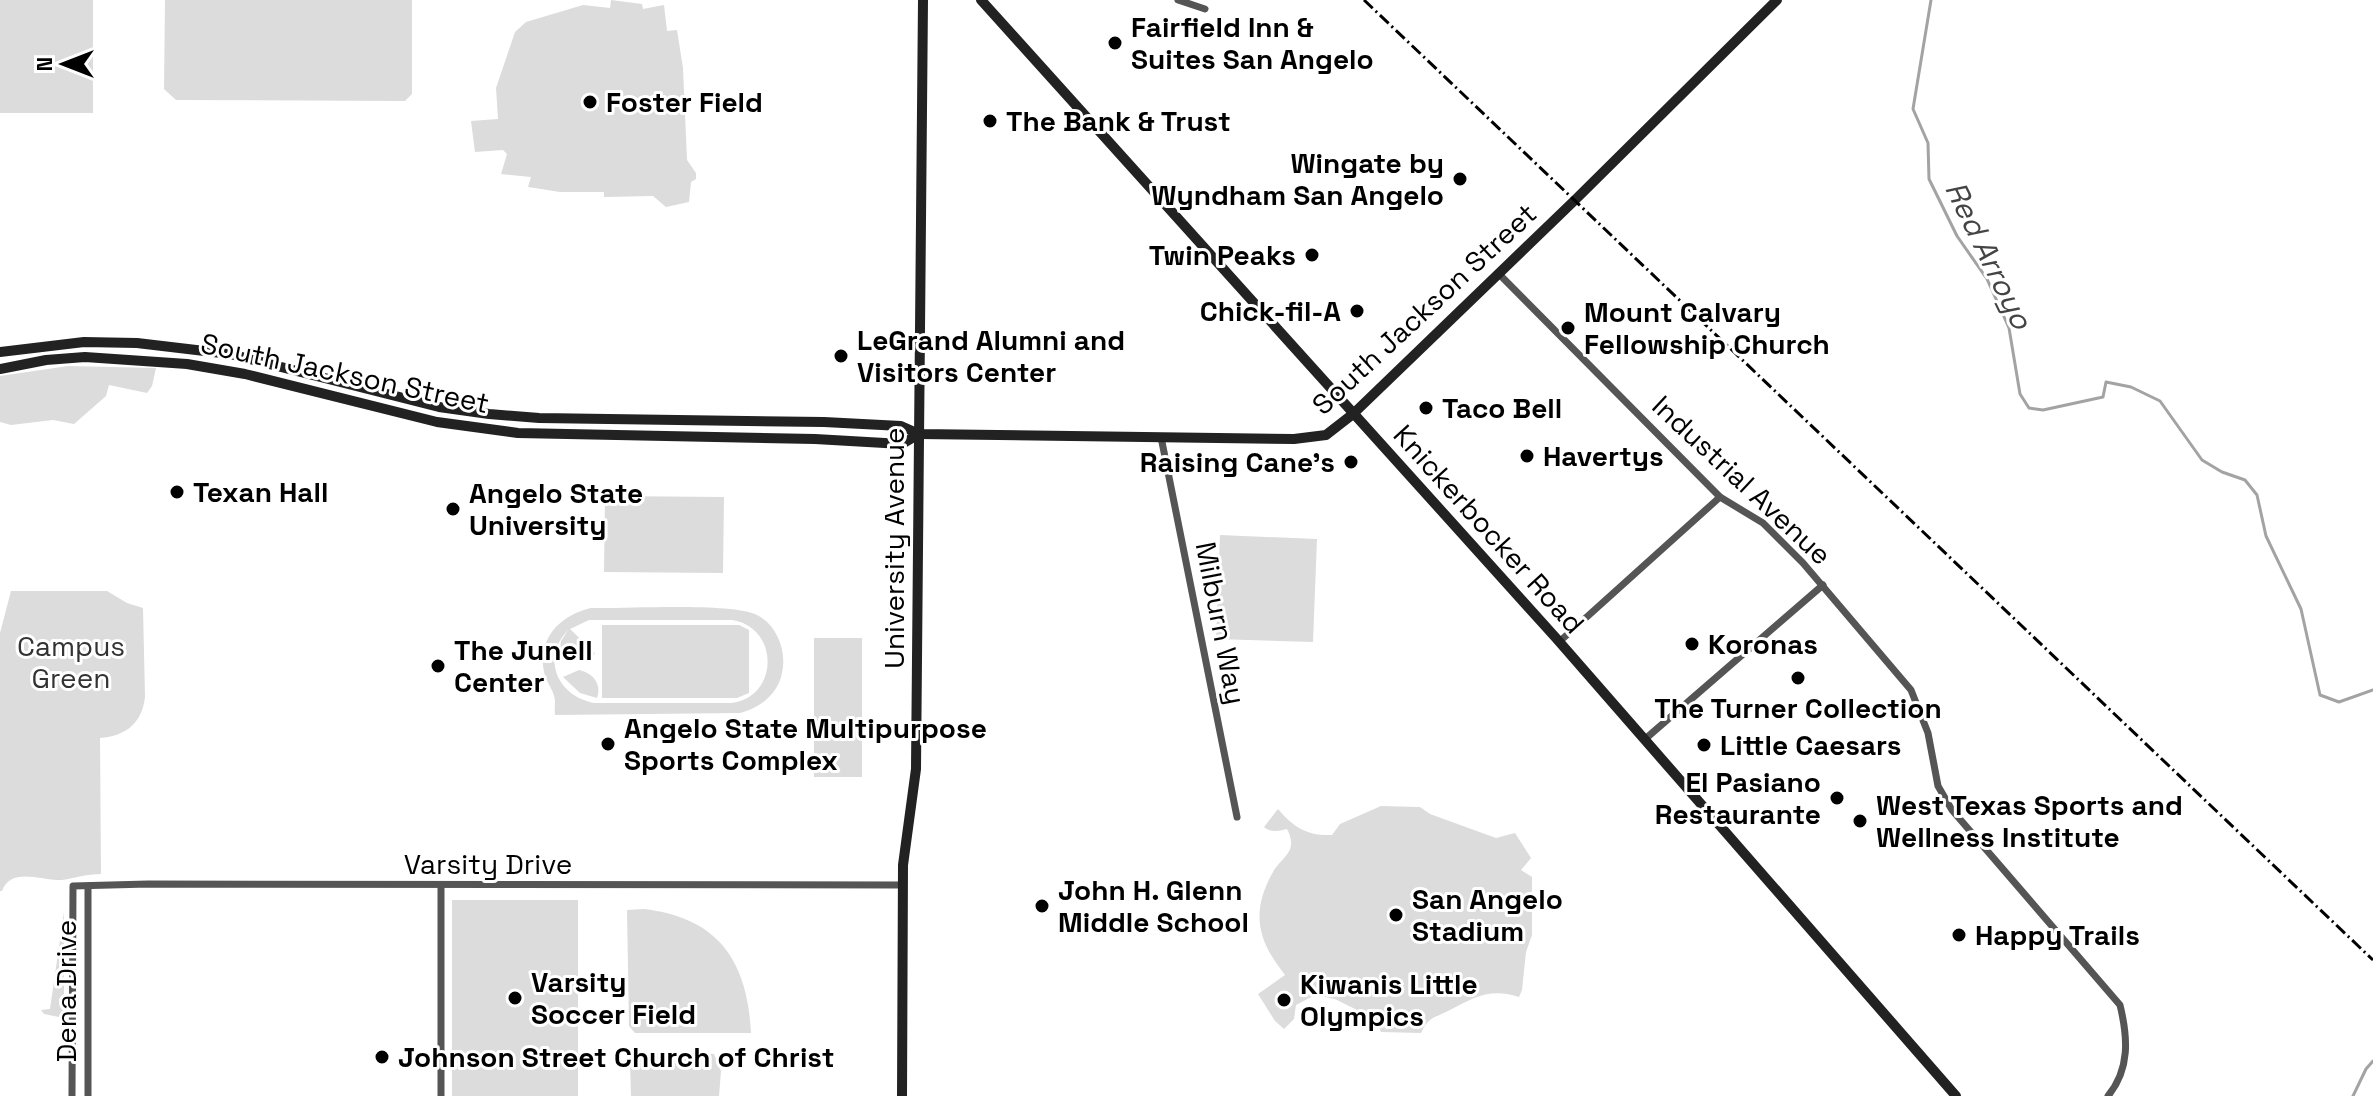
<svg xmlns="http://www.w3.org/2000/svg" width="2373" height="1096" viewBox="0 0 2373 1096" font-family="'Space Grotesk',sans-serif">
  <rect width="100%" height="100%" fill="#fff"/>
  <!-- green -->
  <g fill="#dcdcdc" fill-rule="evenodd">
    <rect x="0" y="0" width="93" height="113"/>
    <polygon points="165,0 412,0 412,94 405,101 176,100 164,89"/>
    <polygon points="611,0 642,4 643,9 664,5 667,31 677,30 683,68 687,160 696,173 696,179 691,182 689,202 666,207 653,196 604,197 604,192 560,192 528,187 531,177 501,174 507,154 503,150 475,152 471,121 498,119 496,88 515,32 526,22 583,5 610,8"/>
    <polygon points="68,366 156,368 152,386 147,393 109,385 106,396 74,424 53,420 11,425 0,422 0,376"/>
    <polygon points="605,496 724,497 723,573 604,572"/>
    <polygon points="1220,535 1317,539 1313,642 1216,639"/>
    <path d="M 11,591 L 107,591 L 127,603 L 143,608 L 145,697 C 142,723 126,736 100,738 L 101,874 C 87,874 75,878 62,880 C 42,881 11,866 2,891 L 0,891 L 0,633 Z"/>
    <path d="M 591,608 C 625,609 731,602 757,615 C 777,625 787,651 782,673 C 778,694 760,708 740,713 L 555,715 C 554,709 556,701 554,696 C 552,688 546,681 544,672 C 537,639 560,615 591,608 ZM 589,620 L 732,620 C 779,627 780,696 732,703 L 594,703 C 557,696 541,658 568,630 L 561,641 L 559,656 L 593,657 L 595,653 L 570,629 Z"/>
    <polygon points="602,625 739,625 749,630 749,693 737,698 602,698"/>
    <rect x="814" y="638" width="48" height="139"/>
    <path d="M 579,670 C 593,673 602,684 597,698 L 580,693 L 563,677 Z"/>
    <path d="M 1381,806 L 1420,807 L 1430,814 L 1496,838 L 1515,833 L 1531,858 L 1521,870 L 1532,877 L 1532,935 L 1526,952 L 1522,990 L 1519,997 C 1489,988 1476,997 1450,1010 C 1435,1018 1429,1016 1421,1033 L 1381,1032 L 1375,1019 L 1335,999 L 1315,995 L 1296,1005 L 1294,1019 L 1284,1029 L 1275,1021 L 1258,994 L 1285,975 C 1258,941 1250,913 1273,872 C 1282,856 1299,852 1287,829 C 1278,831 1271,833 1264,827 L 1278,809 C 1293,827 1307,836 1332,835 L 1340,824 Z"/>
    <rect x="452" y="900" width="126" height="196"/>
    <path d="M 644,909 C 719,918 747,961 751,1033 L 635,1033 L 629,1026 L 627,910 Z"/>
    <polygon points="64,912 64,1018 44,1014 41,1010 50,1009"/>
    <polygon points="636,1052 714,1054 721,1071 719,1096 631,1096 630,1061"/>
  </g>
  <g fill="none" stroke-linecap="round" stroke-linejoin="round">
    <!-- stream -->
    <g stroke="#a3a3a3" stroke-width="3">
      <polyline points="1931,0 1913,109 1928,143 1929,179 1957,236 1987,279 2009,328 2020,394 2029,408 2043,410 2103,397 2106,382 2131,387 2160,401 2202,460 2222,472 2245,480 2257,495 2266,536 2301,609 2320,695 2339,702 2373,690"/>
      <polyline points="2353,1096 2366,1069 2373,1061"/>
    </g>
    <!-- street -->
    <g stroke="#555" stroke-width="7">
      <polyline points="1178,0 1205,9"/>
      <path d="M 1499,274 L 1720,497 L 1763,523 L 1803,563 L 1911,690 L 1928,733 L 1938,786 L 1952,810 L 2120,1005 C 2128,1038 2130,1069 2108,1096"/>
      <polyline points="1161,437 1237,817"/>
      <polyline points="1559,642 1720,497"/>
      <polyline points="1644,740 1823,585"/>
      <polyline points="441,886 441,1096"/>
      <polyline points="72,1096 73,886 148,884 903,885"/>
      <polyline points="88,1096 88,886"/>
    </g>
    <!-- secondary -->
    <g stroke="#222" stroke-width="10">
      <polyline points="981,0 1556,638 1956,1096"/>
      <polyline points="0,352 84,342 137,343 230,354 439,407 489,414 539,418 824,422 901,426 919,434 1294,439 1326,435 1353,414 1575,200 1777,0"/>
      <polyline points="0,369 46,360 85,357 187,364 245,374 437,422 518,433 815,439 902,444 919,434"/>
      <polyline points="902,1096 903,865 916,769 923,0"/>
    </g>
    <!-- rail -->
    <polyline stroke="#000" stroke-width="3" stroke-dasharray="12 4 2 4" stroke-linecap="butt" points="1364,0 2373,960"/>
  </g>
  <!-- markers -->
  <g fill="#000" stroke="#fff" stroke-width="3">
    <circle cx="1115" cy="43" r="8"/>
    <circle cx="590" cy="102" r="8"/>
    <circle cx="990" cy="121" r="8"/>
    <circle cx="1460" cy="179" r="8"/>
    <circle cx="1312" cy="255" r="8"/>
    <circle cx="1357" cy="311" r="8"/>
    <circle cx="1568" cy="328" r="8"/>
    <circle cx="841" cy="356" r="8"/>
    <circle cx="1426" cy="408" r="8"/>
    <circle cx="1527" cy="456" r="8"/>
    <circle cx="1351" cy="462" r="8"/>
    <circle cx="177" cy="492" r="8"/>
    <circle cx="453" cy="509" r="8"/>
    <circle cx="1692" cy="644" r="8"/>
    <circle cx="438" cy="666" r="8"/>
    <circle cx="1798" cy="678" r="8"/>
    <circle cx="608" cy="744" r="8"/>
    <circle cx="1704" cy="745" r="8"/>
    <circle cx="1837" cy="798" r="8"/>
    <circle cx="1860" cy="821" r="8"/>
    <circle cx="1042" cy="906" r="8"/>
    <circle cx="1396" cy="915" r="8"/>
    <circle cx="1959" cy="935" r="8"/>
    <circle cx="515" cy="998" r="8"/>
    <circle cx="1284" cy="1000" r="8"/>
    <circle cx="382" cy="1057" r="8"/>
  </g>
  <g text-anchor="middle" dominant-baseline="central" stroke-width="6" stroke-linejoin="round" paint-order="stroke">
    <!-- poi labels -->
    <g font-size="28" font-weight="bold" fill="#000" stroke="#fff" text-anchor="start">
      <text x="1131" y="27">Fairfield Inn &amp;<tspan x="1131" dy="32">Suites San Angelo</tspan></text>
      <text x="606" y="102">Foster Field</text>
      <text x="1006" y="121">The Bank &amp; Trust</text>
      <text x="1444" y="163" text-anchor="end">Wingate by<tspan x="1444" dy="32">Wyndham San Angelo</tspan></text>
      <text x="1296" y="255" text-anchor="end">Twin Peaks</text>
      <text x="1341" y="311" text-anchor="end">Chick-fil-A</text>
      <text x="1584" y="312">Mount Calvary<tspan x="1584" dy="32">Fellowship Church</tspan></text>
      <text x="857" y="340">LeGrand Alumni and<tspan x="857" dy="32">Visitors Center</tspan></text>
      <text x="1442" y="408">Taco Bell</text>
      <text x="1543" y="456">Havertys</text>
      <text x="1335" y="462" text-anchor="end">Raising Cane's</text>
      <text x="193" y="492">Texan Hall</text>
      <text x="469" y="493">Angelo State<tspan x="469" dy="32">University</tspan></text>
      <text x="1708" y="644">Koronas</text>
      <text x="454" y="650">The Junell<tspan x="454" dy="32">Center</tspan></text>
      <text x="1798" y="708" text-anchor="middle">The Turner Collection</text>
      <text x="624" y="728">Angelo State Multipurpose<tspan x="624" dy="32">Sports Complex</tspan></text>
      <text x="1720" y="745">Little Caesars</text>
      <text x="1821" y="782" text-anchor="end">El Pasiano<tspan x="1821" dy="32">Restaurante</tspan></text>
      <text x="1876" y="805">West Texas Sports and<tspan x="1876" dy="32">Wellness Institute</tspan></text>
      <text x="1058" y="890">John H. Glenn<tspan x="1058" dy="32">Middle School</tspan></text>
      <text x="1412" y="899">San Angelo<tspan x="1412" dy="32">Stadium</tspan></text>
      <text x="1975" y="935">Happy Trails</text>
      <text x="531" y="982">Varsity<tspan x="531" dy="32">Soccer Field</tspan></text>
      <text x="1300" y="984">Kiwanis Little<tspan x="1300" dy="32">Olympics</tspan></text>
      <text x="398" y="1057">Johnson Street Church of Christ</text>
    </g>
    <!-- street labels -->
    <g font-size="28" fill="#000" stroke="#fff">
      <text transform="translate(1424 309) rotate(-43)">South Jackson Street</text>
      <text transform="translate(345 373) rotate(12)">South Jackson Street</text>
      <text transform="translate(1742 480) rotate(43)">Industrial Avenue</text>
      <text transform="translate(1489 529) rotate(48)">Knickerbocker Road</text>
      <text transform="translate(894 548) rotate(-90)">University Avenue</text>
      <text transform="translate(1221 623) rotate(79)">Milburn Way</text>
      <text x="488" y="864">Varsity Drive</text>
      <text transform="translate(66 991) rotate(-90)">Dena Drive</text>
    </g>
    <!-- park labels -->
    <g font-size="28" fill="#333" stroke="#fff">
      <text x="71" y="646">Campus<tspan x="71" dy="32">Green</tspan></text>
    </g>
    <!-- water labels -->
    <g font-size="30" font-style="italic" fill="#444" stroke="#fff">
      <text transform="translate(1989 255) rotate(64)">Red Arroyo</text>
    </g>
  </g>
  <!-- north arrow -->
  <g transform="translate(64 64) rotate(270)" stroke="#ffffff" stroke-width="6" paint-order="stroke">
  <path d="M0-6L14 30L0 20L-14 30Z" fill="#000000"/>
  <text y="-12" font-size="22" font-weight="bold" text-anchor="middle" fill="#000000">N</text>
  </g>
</svg>
